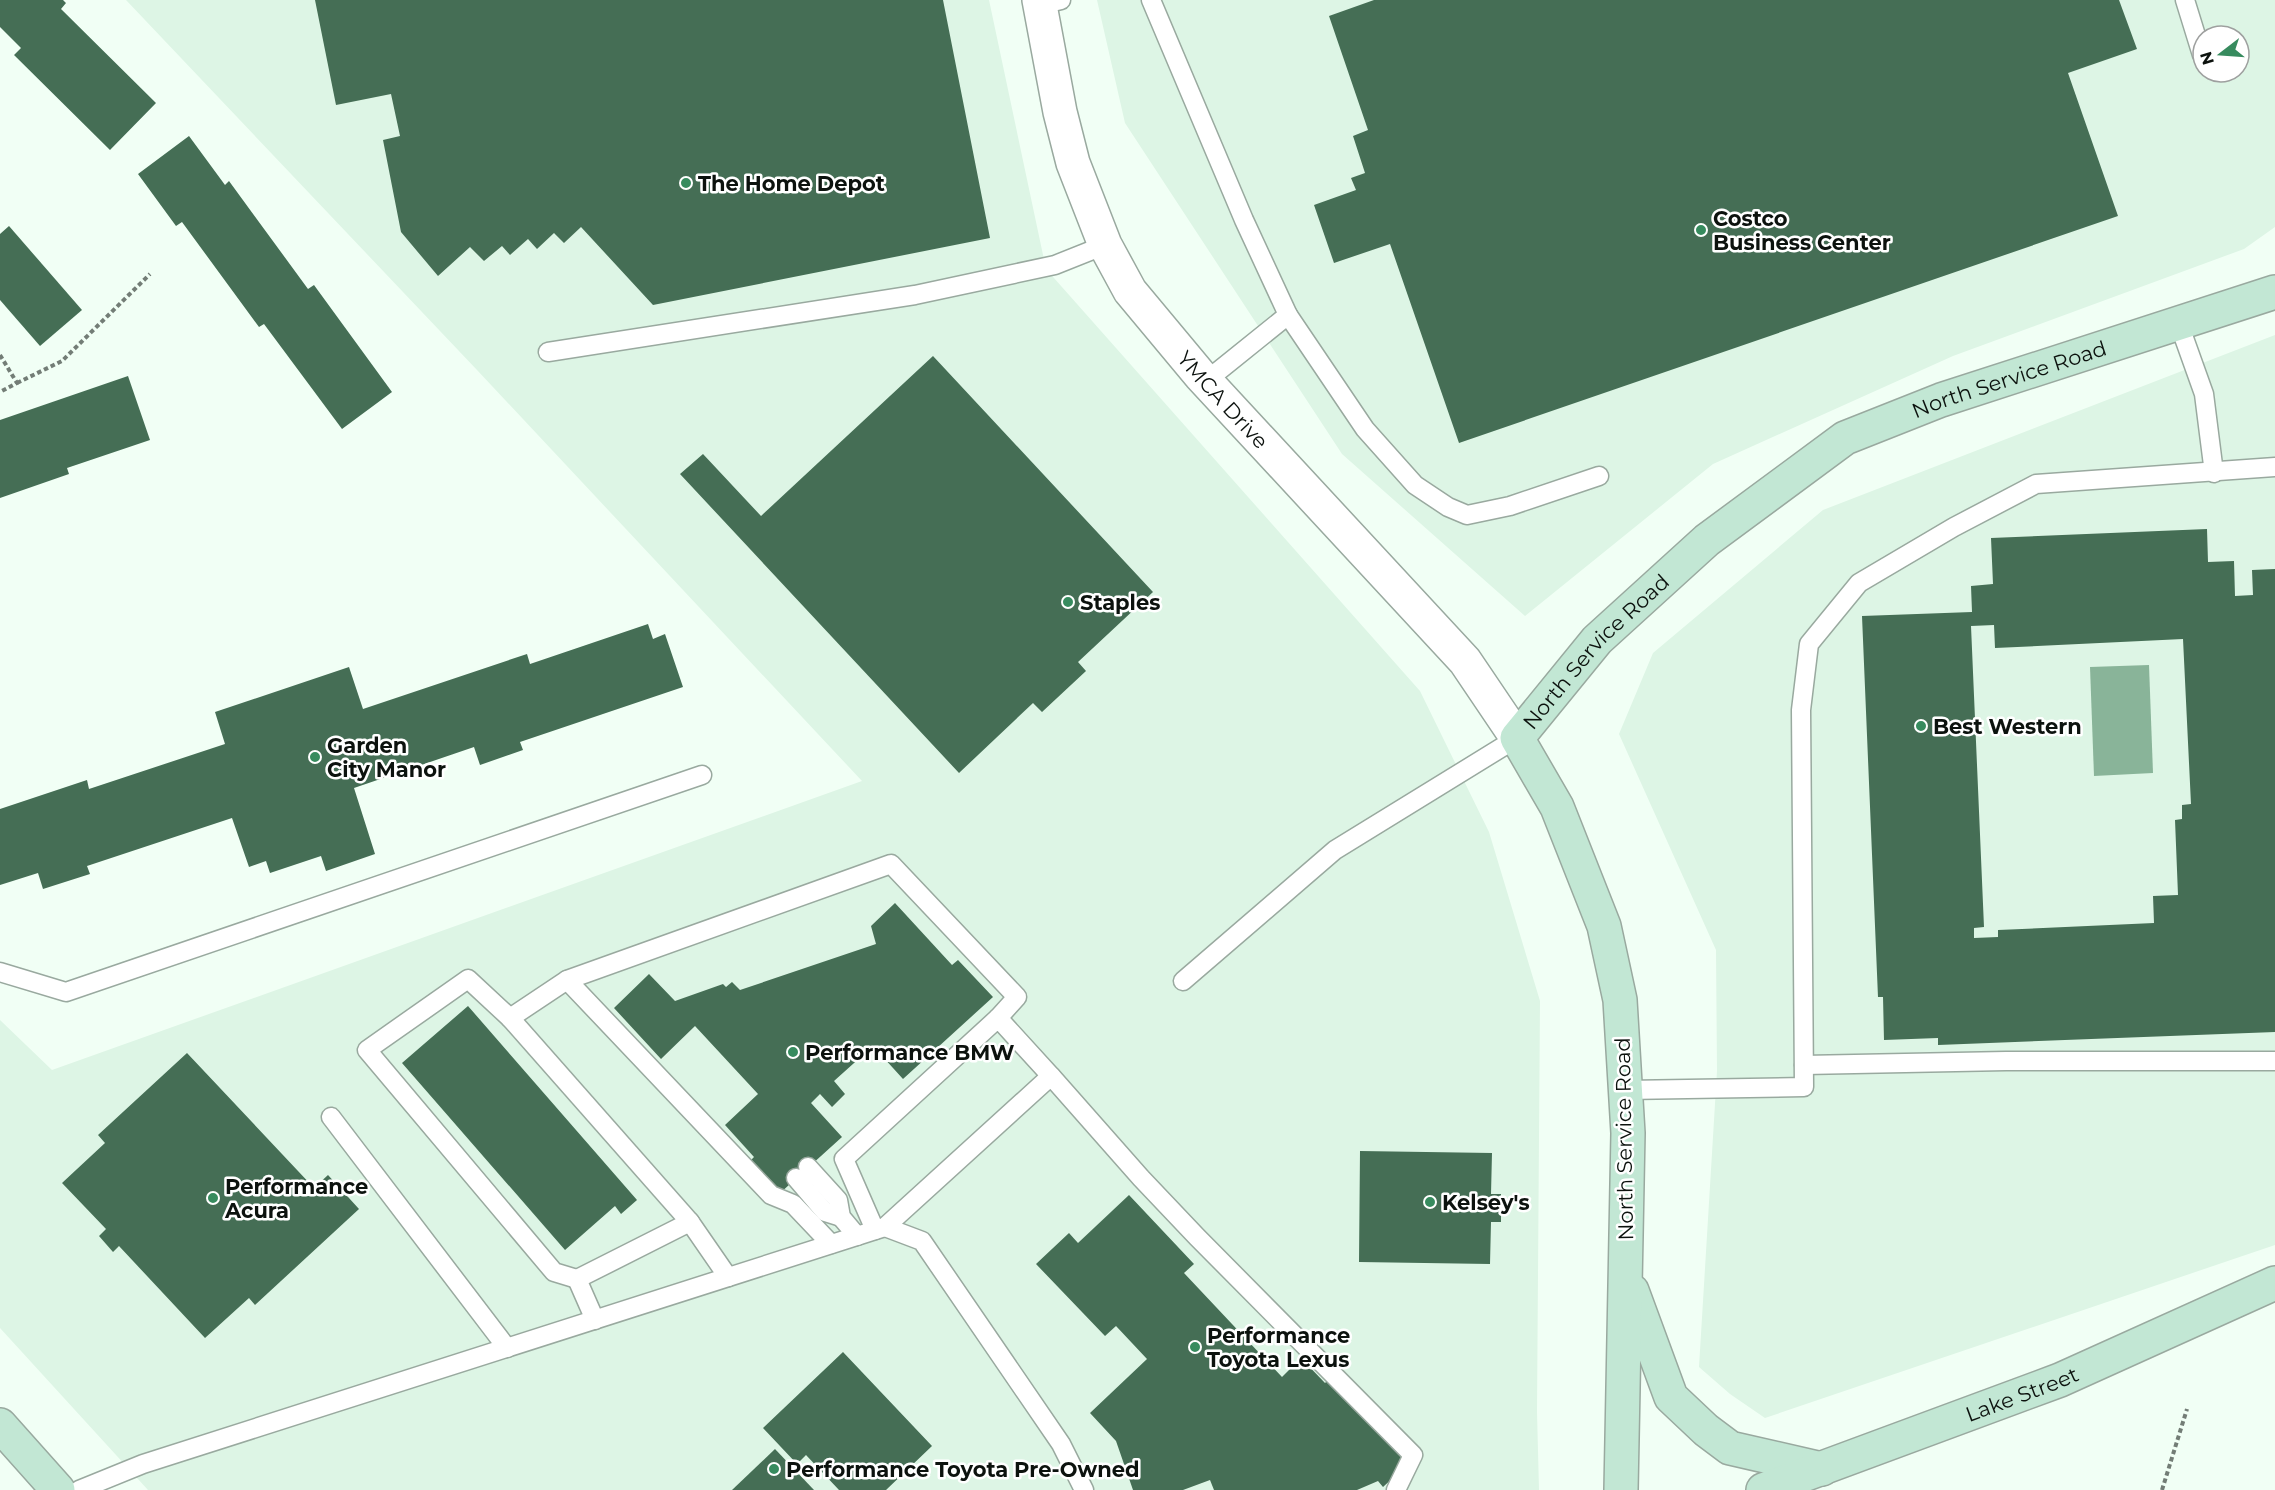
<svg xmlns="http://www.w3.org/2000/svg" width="2275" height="1490" viewBox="0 0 2275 1490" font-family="Montserrat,sans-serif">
  <rect width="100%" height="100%" fill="#f1fff5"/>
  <!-- built -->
  <g fill="#ddf5e5" fill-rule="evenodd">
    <polygon points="126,0 989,0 1046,269 1420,691 1489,832 1540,1001 1537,1412 1539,1490 148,1490 0,1328 0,1020 52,1070 862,781 477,370"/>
    <path d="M 1097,0 L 2275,0 L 2275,227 L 2244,249 L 1953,356 L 1713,464 L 1525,616 L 1342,454 L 1125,123 ZM 2203,36 L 2239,36 L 2239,72 L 2203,72 Z"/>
    <polygon points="2275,335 2275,1245 1765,1418 1730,1394 1699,1367 1717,1071 1716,950 1619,734 1653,653 1823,510"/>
  </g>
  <!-- water -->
  <polygon fill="#89b499" points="2149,665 2153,773 2094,776 2090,667"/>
  <!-- building -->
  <g fill="#456e55" fill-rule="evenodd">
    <polygon points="0,0 63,0 66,3 61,9 156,103 110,150 14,55 21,48 0,27"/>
    <polygon points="315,0 943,0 990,238 653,305 581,227 564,243 554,233 537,249 528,239 510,255 502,246 484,261 470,247 438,276 401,232 383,140 400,136 391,94 336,105"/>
    <polygon points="1374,0 2119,0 2137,49 2068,73 2118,216 1459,443 1390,244 1334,263 1314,205 1356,190 1351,178 1365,173 1353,136 1368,130 1329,16"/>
    <polygon points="189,136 225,185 229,181 308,289 314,285 392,392 342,429 264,324 259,327 182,222 176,226 138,174"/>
    <polygon points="9,226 82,310 40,346 0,300 0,234"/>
    <polygon points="933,356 1153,592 1078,662 1086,671 1042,712 1033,703 959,773 680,474 703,454 761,516"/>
    <polygon points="128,376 150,440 67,468 69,474 0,498 0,420"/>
    <path d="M 2207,529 L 2208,562 L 2234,561 L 2235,596 L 2253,595 L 2252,570 L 2275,569 L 2275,1032 L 1938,1045 L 1938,1038 L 1884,1040 L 1883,997 L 1878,997 L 1862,616 L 1972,612 L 1971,586 L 1993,584 L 1991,538 ZM 1994,625 L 1995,648 L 2183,639 L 2191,804 L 2182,805 L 2182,819 L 2175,820 L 2178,895 L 2153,896 L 2154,923 L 1998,930 L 1998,937 L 1974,938 L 1974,928 L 1984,927 L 1971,626 Z"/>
    <polygon points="648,624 653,639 665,634 683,687 520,742 523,750 480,765 474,747 354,788 375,854 326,871 321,856 270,873 266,861 249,867 232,818 87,866 90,874 43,889 38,873 0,885 0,809 87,780 89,789 225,744 215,712 349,667 363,709 527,654 530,664"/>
    <polygon points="895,903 952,965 958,960 993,997 903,1079 873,1046 834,1081 845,1094 832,1107 820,1094 811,1103 842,1137 779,1194 749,1162 754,1157 725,1125 758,1094 695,1026 661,1059 614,1008 649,974 675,1001 723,984 726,987 732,982 740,990 876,944 871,926"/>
    <polygon points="468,1006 637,1200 621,1214 615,1206 565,1250 402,1063"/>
    <polygon points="187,1053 314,1188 328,1175 359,1209 255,1305 249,1298 205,1338 119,1246 113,1252 99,1236 106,1229 62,1183 105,1143 98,1135"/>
    <polygon points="1360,1151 1492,1153 1491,1194 1501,1194 1501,1222 1491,1222 1490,1264 1359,1262"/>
    <polygon points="1129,1195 1194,1264 1184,1273 1282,1377 1301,1358 1325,1383 1328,1380 1408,1464 1383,1487 1378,1481 1357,1490 1214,1490 1210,1480 1183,1490 1133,1490 1116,1441 1090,1413 1147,1359 1116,1326 1105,1336 1036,1264 1069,1233 1078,1243"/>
    <polygon points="843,1352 932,1446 886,1490 839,1490 806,1455 797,1464 763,1428"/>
    <polygon points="775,1449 814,1490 732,1490"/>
  </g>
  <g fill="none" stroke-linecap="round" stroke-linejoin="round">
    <!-- lane casing -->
    <g stroke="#99a99f" stroke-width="21">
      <g id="lane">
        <polyline points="1151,0 1244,220 1288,315"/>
        <polyline points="2185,0 2202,55"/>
        <polyline points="1040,5 1061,0"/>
        <polyline points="2179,324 2204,394 2214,473"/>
        <polyline points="548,352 915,295 1055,265 1105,245"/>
        <polyline points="1206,381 1288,315 1365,429 1415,485 1448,507 1467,515 1510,506 1599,476"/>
        <polyline points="0,972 66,992 702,775"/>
        <polyline points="567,980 510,1018 468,979 367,1050 554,1272 577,1279"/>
        <polyline points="1183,981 1335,850 1517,738"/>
        <polyline points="510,1018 690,1222"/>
        <polyline points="1804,1065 2006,1061 2275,1061"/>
        <polyline points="1626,1090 1804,1087 1801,710 1809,644 1859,583 1954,527 2036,484 2275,467"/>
        <polyline points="331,1117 507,1348"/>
        <polyline points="808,1167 838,1200 841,1217 857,1236"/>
        <polyline points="796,1178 825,1212 841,1217"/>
        <polyline points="885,1227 1051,1076 1141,1178 1197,1237 1413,1455 1396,1490"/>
        <polyline points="875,1230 844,1159 998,1018 1051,1076"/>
        <polyline points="831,1244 793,1204 771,1195 567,980 891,864 1017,997 998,1018"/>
        <polyline points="595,1320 577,1279 690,1222 728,1277"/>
        <polyline points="79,1490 143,1464 885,1227 922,1241 1061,1444 1084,1490"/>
      </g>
    </g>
    <!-- street casing -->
    <g stroke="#99a99f" stroke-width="36">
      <g id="street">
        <path id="s1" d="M 1039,0 L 1060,112 L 1073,163 L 1105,245 L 1130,291 L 1200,375 L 1465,661 L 1517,738"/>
      </g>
    </g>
    <!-- secondary casing -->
    <g stroke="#99a99f" stroke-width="36">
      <g id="secondary">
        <polyline points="1632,1291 1671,1397 1706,1430 1730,1448 1822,1469"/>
        <polyline points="0,1425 58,1490"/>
        <path id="s2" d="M 1621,1490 L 1628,1133 L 1620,1000 L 1604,926 L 1557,807 L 1517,738 L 1597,640 L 1707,540 L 1845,438 L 1941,400 L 2275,292"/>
        <path id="s3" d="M 1763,1490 L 2060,1380 L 2275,1283"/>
      </g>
    </g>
    <!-- path -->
    <g stroke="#737d76" stroke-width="4" stroke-dasharray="4.5 3" stroke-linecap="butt">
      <polyline points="0,355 17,383 0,392"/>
      <polyline points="17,383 62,361 150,274"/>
      <polyline points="2162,1490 2187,1409"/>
    </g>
    <!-- lane -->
    <use href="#lane" stroke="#fff" stroke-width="18"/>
    <!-- street -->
    <use href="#street" stroke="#fff" stroke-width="33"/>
    <!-- secondary -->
    <use href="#secondary" stroke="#c2e7d4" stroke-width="33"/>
  </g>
  <!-- markers -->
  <g fill="#378b5e" stroke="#fff" stroke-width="2">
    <circle cx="686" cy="183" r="6"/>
    <circle cx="1701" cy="230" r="6"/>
    <circle cx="1068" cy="602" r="6"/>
    <circle cx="1921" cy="726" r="6"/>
    <circle cx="315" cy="757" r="6"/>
    <circle cx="793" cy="1052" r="6"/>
    <circle cx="213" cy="1198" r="6"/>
    <circle cx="1430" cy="1202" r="6"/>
    <circle cx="1195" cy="1347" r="6"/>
    <circle cx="774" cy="1469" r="6"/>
  </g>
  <g text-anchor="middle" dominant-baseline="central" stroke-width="5" stroke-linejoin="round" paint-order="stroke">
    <!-- poi labels -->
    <g font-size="21" font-weight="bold" fill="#0c120e" stroke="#fff" text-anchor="start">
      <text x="698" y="183">The Home Depot</text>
      <text x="1713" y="218">Costco<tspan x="1713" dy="24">Business Center</tspan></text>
      <text x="1080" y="602">Staples</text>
      <text x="1933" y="726">Best Western</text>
      <text x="327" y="745">Garden<tspan x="327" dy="24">City Manor</tspan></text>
      <text x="805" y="1052">Performance BMW</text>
      <text x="225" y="1186">Performance<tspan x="225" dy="24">Acura</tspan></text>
      <text x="1442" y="1202">Kelsey's</text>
      <text x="1207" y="1335">Performance<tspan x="1207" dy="24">Toyota Lexus</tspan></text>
      <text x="786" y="1469">Performance Toyota Pre-Owned</text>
    </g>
    <!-- street labels -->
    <g font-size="21" fill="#0c120e" stroke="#fff">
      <text stroke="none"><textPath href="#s2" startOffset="1395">North Service Road</textPath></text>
      <text stroke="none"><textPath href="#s1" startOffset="450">YMCA Drive</textPath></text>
      <text stroke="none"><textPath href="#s2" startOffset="891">North Service Road</textPath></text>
      <text transform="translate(1624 1139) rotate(-91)">North Service Road</text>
      <text stroke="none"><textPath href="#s3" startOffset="276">Lake Street</textPath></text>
    </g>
  </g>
  <!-- north arrow -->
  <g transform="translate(2221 54) rotate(253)"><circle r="28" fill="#ffffff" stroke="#9ea09f" stroke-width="1.5"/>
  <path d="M0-4.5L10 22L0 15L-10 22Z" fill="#378b5e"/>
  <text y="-9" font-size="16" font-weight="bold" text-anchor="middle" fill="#0c120e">N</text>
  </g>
</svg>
